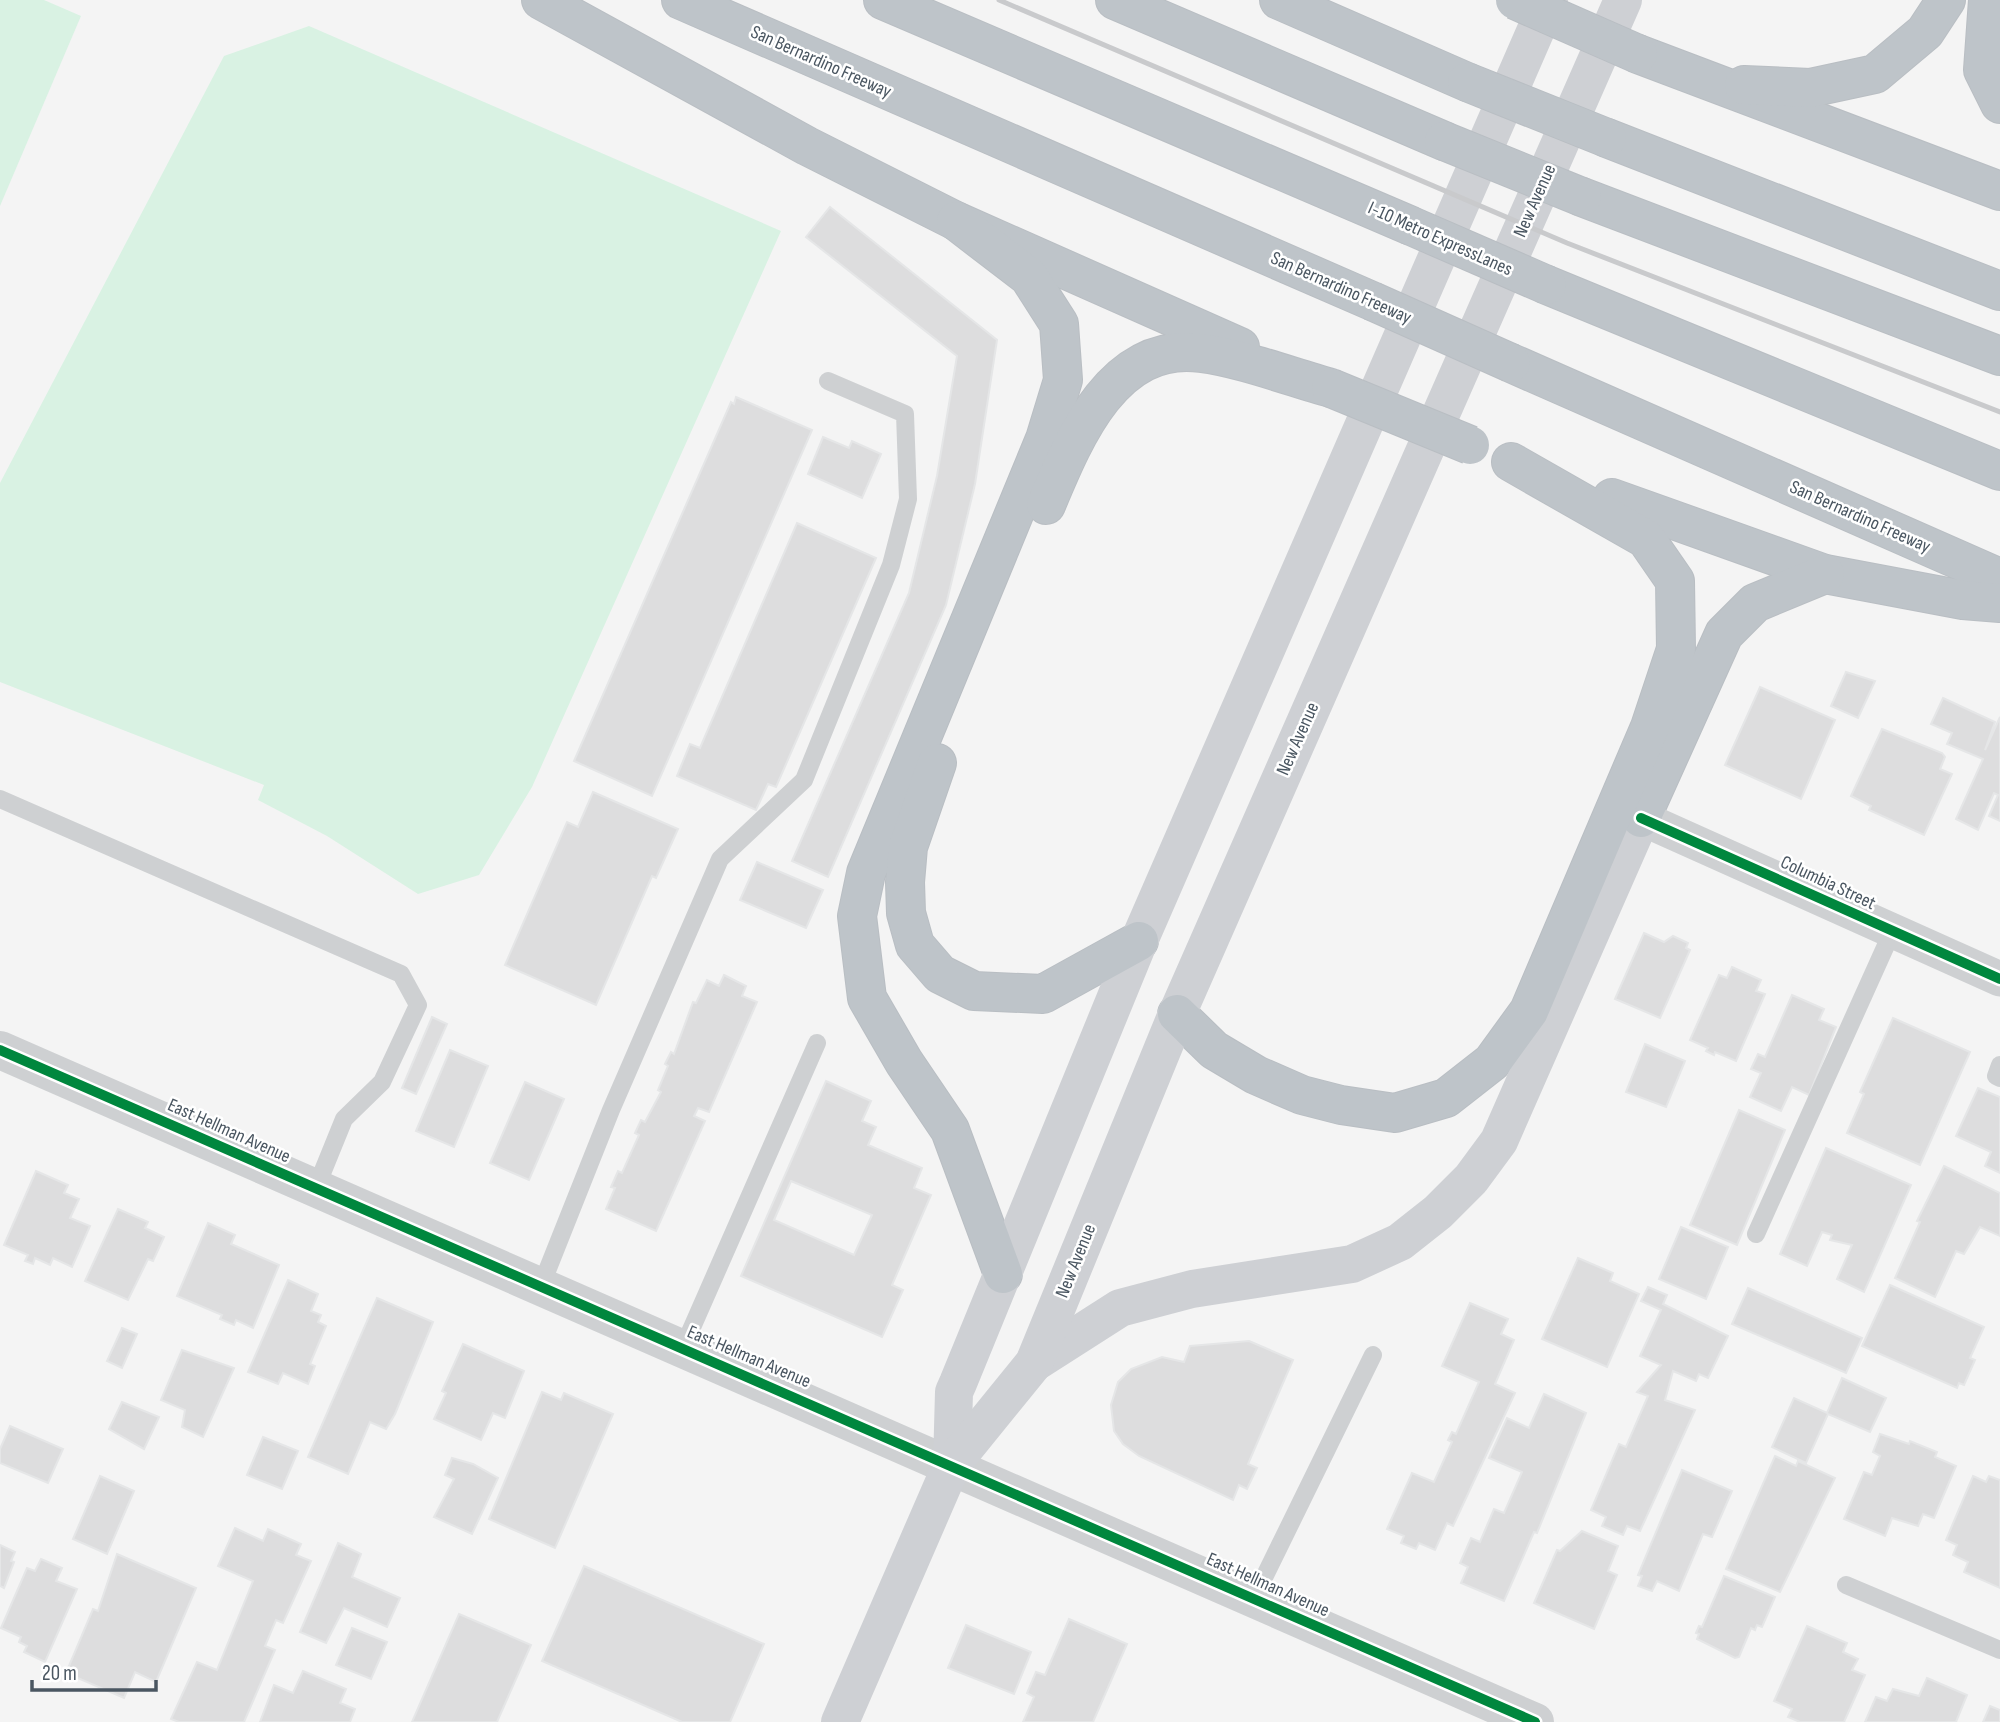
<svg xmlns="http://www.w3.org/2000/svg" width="2000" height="1722" viewBox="0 0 2000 1722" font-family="'Sofia Sans Condensed',sans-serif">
  <rect width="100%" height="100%" fill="#f4f4f4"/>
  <!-- green -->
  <g fill="#d9f2e3">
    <polygon points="0,0 44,0 81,16 0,206"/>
    <polygon points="309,26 781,231 532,787 479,875 418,894 327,836 258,800 264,785 0,682 0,483 224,56"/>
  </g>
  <!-- building -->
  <g fill="#ddddde" stroke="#e5e6e7" stroke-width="2" fill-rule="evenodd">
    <polygon points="830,207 997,340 975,484 946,605 828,877 792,861 909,593 937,476 957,356 806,237"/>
    <polygon points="736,397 812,430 652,796 574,761 731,402 734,404"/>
    <polygon points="823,437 849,448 852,441 881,454 862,498 808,474"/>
    <polygon points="797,523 876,558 776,787 768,784 756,810 677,776 690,744 700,748"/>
    <polygon points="1846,672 1875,681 1858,718 1831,706"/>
    <polygon points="1760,687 1835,720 1801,799 1725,765"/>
    <polygon points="1943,698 1995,722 1985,750 2000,717 2000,821 1989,816 1998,795 1994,793 1978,830 1956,819 1983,759 1947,744 1952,733 1931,724"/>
    <polygon points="1882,729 1942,753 1945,757 1940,769 1952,774 1924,835 1869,810 1871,806 1851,796"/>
    <polygon points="593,792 678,829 656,878 652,876 596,1005 505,965 567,822 578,827"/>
    <polygon points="757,862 823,890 806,928 740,900"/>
    <polygon points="1644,933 1664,942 1673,936 1688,943 1686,948 1690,950 1660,1018 1615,999"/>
    <polygon points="1732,967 1761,980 1756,991 1765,994 1736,1061 1715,1052 1714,1055 1706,1051 1708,1048 1690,1040 1719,975 1727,978"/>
    <polygon points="724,975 746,986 742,996 757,1002 709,1112 698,1108 694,1116 705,1121 656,1231 606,1209 615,1188 611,1187 618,1171 622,1173 639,1135 635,1133 641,1120 645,1122 661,1092 658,1090 668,1066 665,1064 671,1052 674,1054 693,1002 696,1003 707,980 719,986"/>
    <polygon points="1792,995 1824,1009 1819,1020 1836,1027 1809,1095 1792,1087 1781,1111 1750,1097 1761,1073 1751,1069 1758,1054 1765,1057"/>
    <polygon points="432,1017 447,1024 416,1094 402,1088"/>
    <polygon points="1893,1018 1970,1052 1920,1165 1847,1133 1864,1094 1860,1092"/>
    <polygon points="1645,1044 1685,1061 1666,1107 1626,1092"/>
    <polygon points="450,1050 488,1066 454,1147 416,1131"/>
    <path d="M 826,1081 L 871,1101 L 862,1121 L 876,1127 L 868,1145 L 922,1168 L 914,1188 L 931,1195 L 892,1285 L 903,1290 L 882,1337 L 741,1276 ZM 791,1181 L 872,1215 L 854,1255 L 774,1220 Z"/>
    <polygon points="525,1082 564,1099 529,1180 490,1163"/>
    <polygon points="1978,1088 2000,1097 2000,1173 1985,1166 1991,1152 1956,1136"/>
    <polygon points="1739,1110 1785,1130 1737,1245 1690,1225"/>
    <polygon points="1826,1148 1911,1185 1864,1292 1837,1279 1852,1245 1830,1240 1832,1235 1822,1232 1807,1266 1780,1254"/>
    <polygon points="1944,1166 2000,1193 2000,1236 1980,1227 1964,1254 1956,1251 1935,1297 1895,1278 1920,1222 1917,1221"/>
    <polygon points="36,1171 68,1185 64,1193 79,1199 70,1218 90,1226 72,1267 53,1258 50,1265 35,1258 33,1264 25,1261 28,1255 4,1245"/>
    <polygon points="118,1209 148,1222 145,1228 164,1237 153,1261 148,1259 128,1300 85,1281"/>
    <polygon points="208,1223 235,1235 231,1244 279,1265 253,1328 236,1320 234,1325 220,1319 222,1315 177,1296"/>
    <polygon points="1681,1227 1728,1247 1706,1299 1659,1279"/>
    <polygon points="1578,1258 1613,1273 1610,1281 1639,1294 1607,1367 1542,1339"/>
    <polygon points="288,1280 318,1294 311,1311 321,1315 318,1322 326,1326 310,1364 315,1366 308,1384 283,1373 278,1384 248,1372"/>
    <polygon points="1890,1285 1984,1327 1970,1358 1975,1360 1964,1385 1959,1383 1957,1388 1862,1346"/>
    <polygon points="1648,1287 1667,1295 1663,1304 1728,1336 1708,1378 1699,1374 1696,1381 1673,1371 1665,1400 1695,1410 1640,1531 1627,1526 1623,1535 1602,1526 1606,1517 1591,1510 1619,1444 1626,1447 1648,1396 1637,1392 1661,1365 1640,1356 1661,1310 1641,1301"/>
    <polygon points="1748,1288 1862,1338 1846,1373 1732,1324"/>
    <polygon points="377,1298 433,1322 395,1414 386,1429 370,1422 348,1474 308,1457"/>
    <polygon points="1470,1303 1508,1319 1501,1334 1514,1340 1495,1384 1515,1393 1453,1526 1447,1523 1435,1550 1419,1543 1416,1549 1401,1543 1404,1536 1387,1529 1412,1473 1434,1482 1452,1442 1448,1440 1452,1432 1456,1434 1479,1382 1442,1366"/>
    <polygon points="122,1328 137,1334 122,1368 107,1361"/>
    <polygon points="1249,1341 1293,1360 1248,1464 1257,1468 1247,1489 1239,1485 1233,1500 1139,1456 1123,1444 1114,1431 1111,1405 1118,1382 1131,1369 1162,1357 1184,1362 1190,1346"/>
    <polygon points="463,1344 524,1371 505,1418 493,1413 481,1440 434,1419 446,1393 442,1391"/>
    <polygon points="182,1350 234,1368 203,1437 182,1427 185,1410 161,1400"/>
    <polygon points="1842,1378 1886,1398 1870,1432 1828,1414 1806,1463 1772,1447 1794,1398 1827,1413"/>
    <polygon points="542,1392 561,1400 564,1393 613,1414 555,1548 489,1519"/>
    <polygon points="1544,1394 1586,1413 1537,1533 1534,1532 1504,1601 1461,1583 1468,1567 1460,1563 1471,1538 1480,1542 1494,1509 1504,1513 1522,1472 1489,1458 1507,1418 1529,1428"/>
    <polygon points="122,1402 159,1417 144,1449 109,1429"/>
    <polygon points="10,1426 63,1449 48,1483 0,1463 0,1449"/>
    <polygon points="1880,1434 1909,1444 1910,1441 1937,1452 1935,1457 1956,1466 1934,1518 1923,1514 1918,1526 1892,1518 1885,1536 1844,1519 1864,1472 1872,1475 1880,1456 1873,1452"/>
    <polygon points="263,1437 298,1451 282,1489 247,1475"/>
    <polygon points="1775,1456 1796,1466 1798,1461 1835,1478 1780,1592 1726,1569"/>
    <polygon points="452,1458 473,1464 498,1478 472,1534 434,1517 454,1479 445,1475"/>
    <polygon points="1682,1470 1732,1491 1712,1537 1703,1534 1679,1591 1657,1581 1652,1591 1638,1586 1642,1576 1638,1575"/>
    <polygon points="100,1476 134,1491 107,1554 73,1539"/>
    <polygon points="1973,1476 1986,1482 1989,1476 2000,1480 2000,1588 1964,1572 1968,1562 1953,1555 1957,1545 1946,1540"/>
    <polygon points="235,1528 263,1541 268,1529 301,1544 296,1555 311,1561 283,1623 276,1620 265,1646 275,1650 244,1722 179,1722 171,1719 197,1662 217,1670 253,1581 218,1566"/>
    <polygon points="1582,1531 1618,1546 1608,1571 1617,1575 1594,1629 1534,1603 1557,1550 1560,1551"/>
    <polygon points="338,1543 361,1554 352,1577 400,1598 387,1627 344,1608 326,1643 300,1632"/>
    <polygon points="0,1545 15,1552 11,1561 14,1562 4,1588 0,1586"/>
    <polygon points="117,1554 196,1588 156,1682 135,1672 124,1698 66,1673 93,1609 98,1611"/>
    <polygon points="41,1559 62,1568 56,1581 77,1589 45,1662 24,1652 27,1646 19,1642 21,1637 1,1628 27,1568 35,1571"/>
    <polygon points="584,1566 764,1644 730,1722 682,1722 542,1661"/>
    <polygon points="1724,1576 1775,1597 1762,1627 1757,1625 1755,1630 1751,1628 1739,1657 1735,1658 1697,1639 1699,1634 1696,1633 1699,1626 1702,1627"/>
    <polygon points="459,1614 531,1645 497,1722 412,1722"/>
    <polygon points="1069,1619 1127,1644 1093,1722 1023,1722 1034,1697 1027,1693 1036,1672 1045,1675"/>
    <polygon points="966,1625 1031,1652 1014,1694 948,1668"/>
    <polygon points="1807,1626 1847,1643 1843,1652 1858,1659 1852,1670 1865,1675 1844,1722 1800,1722 1788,1717 1792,1709 1774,1701"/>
    <polygon points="352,1628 387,1642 371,1679 336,1665"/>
    <polygon points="303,1671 346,1689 340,1703 355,1709 350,1722 260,1722 274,1685 293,1693"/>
    <polygon points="1927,1678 1967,1695 1956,1722 1865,1722 1876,1697 1887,1701 1893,1689 1919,1696"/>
    <polygon points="1990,1706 2000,1710 2000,1722 1983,1722"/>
  </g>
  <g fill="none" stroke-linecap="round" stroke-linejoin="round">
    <!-- motorway casing -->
    <g stroke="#b9bec3" stroke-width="40">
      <g id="motorway">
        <polyline points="541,0 807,146 956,221 1240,347"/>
        <polyline points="681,0 1372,301"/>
        <polyline points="883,0 1409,225"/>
        <polyline points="1115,0 1444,141"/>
        <polyline points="1279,0 1467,82"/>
        <polyline points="1988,0 1983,70 2000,104"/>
        <polyline points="1638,54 2000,191"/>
        <polyline points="1744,85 1810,88 1875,74 1925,32 1946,0"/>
        <polyline points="1607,138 2000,291"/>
        <polyline points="1582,197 2000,356"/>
        <polyline points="956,221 1029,277 1059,324 1063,380 1045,439 866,873 857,916 867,998 904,1062 950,1130 1003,1274"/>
        <polyline points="1547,285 2000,471"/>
        <polyline points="1511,363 2000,578"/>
        <polyline points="1612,498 1825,574 1963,600 2000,603"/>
        <path d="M 1046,505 C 1074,438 1113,341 1201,353 C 1241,358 1291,377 1331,388"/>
        <polyline points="937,763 908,847 905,882 906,913 915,945 940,974 974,991 1043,994 1139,941"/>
        <polyline points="1641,818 1724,634 1755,603 1825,574"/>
        <polyline points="1177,1014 1214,1050 1256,1075 1302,1095 1341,1105 1395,1113 1446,1098 1492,1062 1529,1011 1650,727 1676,649 1675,581 1646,539 1511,462"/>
      </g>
    </g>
    <!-- service -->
    <g stroke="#ced0d2" stroke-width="18">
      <polyline points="0,799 401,974 418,1005 382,1082 344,1119 316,1188"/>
      <polyline points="2000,1065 1996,1076 2000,1078"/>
      <polyline points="1756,1234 1892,932"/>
      <polyline points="541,1286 611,1110 720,859 804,780 891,565 908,499 905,414 828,381"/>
      <polyline points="683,1348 817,1043"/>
      <polyline points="1846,1585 2000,1650"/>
      <polyline points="1254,1598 1373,1355"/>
    </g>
    <!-- minor -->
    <polyline stroke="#ced0d2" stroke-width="35" points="1641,818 2000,979"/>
    <!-- tertiary -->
    <polyline stroke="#ced0d2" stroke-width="38" points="0,1050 1535,1722"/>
    <!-- secondary -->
    <g stroke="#ced0d4" stroke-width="38">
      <polyline points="1034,1363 1120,1308 1192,1289 1352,1264 1400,1242 1438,1212 1471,1179 1499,1141 1641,818"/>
      <polyline points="952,1464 954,1392 958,1383 1139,941 1549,0"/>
      <polyline points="840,1722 952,1464 1034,1363 1177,1014 1623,0"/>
    </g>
    <!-- motorway -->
    <use href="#motorway" stroke="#bec4c9" stroke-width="38"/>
    <!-- rail -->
    <polyline stroke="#c9cacc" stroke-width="5" points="999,0 1567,243 2000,412"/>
    <!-- motorway-bridge casing -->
    <g stroke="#b9bec3" stroke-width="40" stroke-linecap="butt">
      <g id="motorway-bridge">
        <polyline points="1515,0 1638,54"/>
        <polyline points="1467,82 1607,138"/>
        <polyline points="1444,141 1582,197"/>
        <polyline points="1409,225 1547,285"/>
        <polyline points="1372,301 1511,363"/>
        <polyline points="1331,388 1470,445"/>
      </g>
    </g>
    <!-- motorway-bridge -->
    <use href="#motorway-bridge" stroke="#bec4c9" stroke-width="38"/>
    <!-- cycleway casing -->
    <g stroke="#fff" stroke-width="15">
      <g id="cycleway">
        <polyline points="1641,818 2000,979"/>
        <polyline points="0,1050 1535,1722"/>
      </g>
    </g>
    <!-- cycleway -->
    <use href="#cycleway" stroke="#00873e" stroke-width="10"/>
  </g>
  <g text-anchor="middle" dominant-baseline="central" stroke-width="5" stroke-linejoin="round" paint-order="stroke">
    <!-- street labels -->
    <g font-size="19" fill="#4a5661" stroke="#fff">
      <text transform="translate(821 62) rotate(24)">San Bernardino Freeway</text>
      <text transform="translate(1535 201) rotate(-66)">New Avenue</text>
      <text transform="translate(1440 239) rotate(24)">I-10 Metro ExpressLanes</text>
      <text transform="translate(1341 288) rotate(24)">San Bernardino Freeway</text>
      <text transform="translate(1860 517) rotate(24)">San Bernardino Freeway</text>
      <text transform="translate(1298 739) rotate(-66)">New Avenue</text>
      <text transform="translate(1828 883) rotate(25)">Columbia Street</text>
      <text transform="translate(229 1131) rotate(24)">East Hellman Avenue</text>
      <text transform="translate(1076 1261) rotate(-68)">New Avenue</text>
      <text transform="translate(749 1357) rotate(23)">East Hellman Avenue</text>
      <text transform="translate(1268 1585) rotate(24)">East Hellman Avenue</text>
    </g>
  </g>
  <!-- scale -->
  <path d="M32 1680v10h124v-10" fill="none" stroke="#4a5661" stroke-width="3.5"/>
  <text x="42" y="1680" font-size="21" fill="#4a5661" stroke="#ffffff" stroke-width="5" paint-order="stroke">20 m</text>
</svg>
